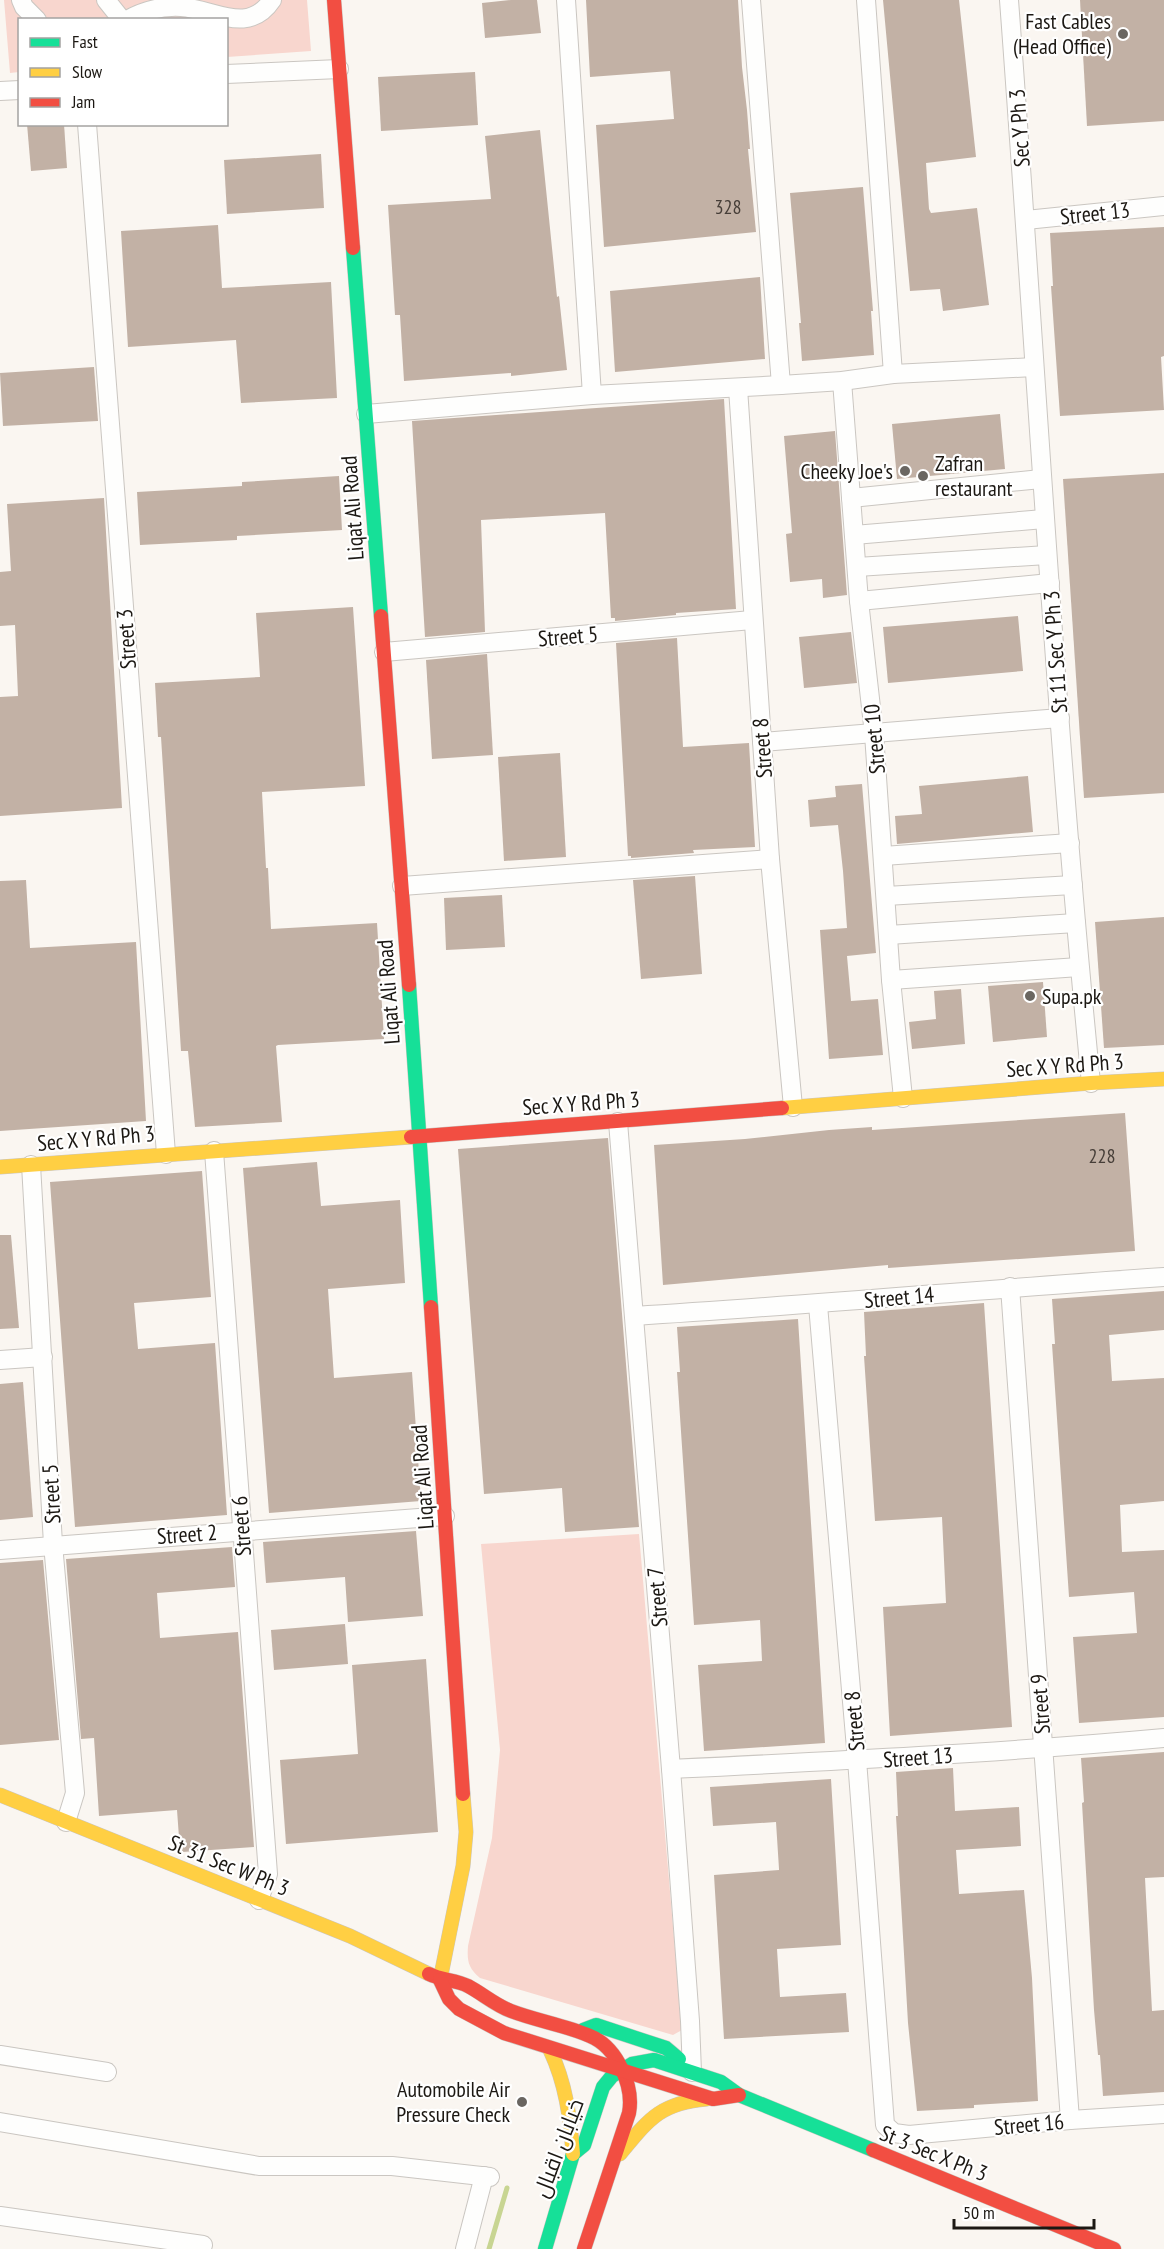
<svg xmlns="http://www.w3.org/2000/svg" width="1164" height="2249" viewBox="0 0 1164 2249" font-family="'PT Sans Narrow',Cairo,sans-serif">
  <rect width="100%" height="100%" fill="#faf6f1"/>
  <!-- green -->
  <g fill="#f8d6ce">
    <polygon points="4,0 307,0 311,51 227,57 226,20 20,20 19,72 10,73"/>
    <path d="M 639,1534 L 682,2030 L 673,2035 L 480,1978 C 468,1968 467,1961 468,1946 L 492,1838 L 500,1750 L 481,1544 Z"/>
  </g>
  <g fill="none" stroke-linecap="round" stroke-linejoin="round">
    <!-- stream -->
    <polyline stroke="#c8d592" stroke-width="5" points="489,2249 507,2188"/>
  </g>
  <!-- building -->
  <g fill="#c2b1a5">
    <polygon points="511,0 537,0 541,33 485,38 482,3"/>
    <polygon points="586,0 738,0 742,67 747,110 750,149 748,149 756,232 604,247 596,125 674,119 670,71 590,77"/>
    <polygon points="883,0 959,0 976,157 926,163 929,209 931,213 977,208 989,305 943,311 940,289 910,291"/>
    <polygon points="1080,0 1164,0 1164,121 1087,126"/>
    <polygon points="475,72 478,125 381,131 378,77"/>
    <polygon points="27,124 64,124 67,168 31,171"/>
    <polygon points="540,130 557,297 559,296 567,370 511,376 511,373 404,381 400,315 395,315 388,205 491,199 485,136"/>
    <polygon points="321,154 324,208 227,214 224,160"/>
    <polygon points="863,187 873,311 871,311 874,355 802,361 799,323 801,323 790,193"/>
    <polygon points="218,225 222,288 331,282 337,398 241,403 236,340 128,347 121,231"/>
    <polygon points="1164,227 1164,356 1161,357 1164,410 1060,416 1051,286 1053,286 1050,233"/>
    <polygon points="760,277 765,359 615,372 610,291"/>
    <polygon points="94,367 98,421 3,426 0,373"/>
    <polygon points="724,399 736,609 676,613 676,615 615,621 615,618 611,618 605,513 481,520 485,632 425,637 412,421"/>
    <polygon points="1000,414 1005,469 897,479 892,424"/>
    <polygon points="835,431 847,595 823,598 822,579 790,582 786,534 792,533 784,436"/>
    <polygon points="1164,473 1164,793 1084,798 1063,479"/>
    <polygon points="339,476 342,530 237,536 237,540 140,545 137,492 242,486 242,482"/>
    <polygon points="104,498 122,808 0,816 0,697 18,696 15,625 0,626 0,572 11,571 7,504"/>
    <polygon points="353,607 365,786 262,792 266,868 268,868 271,929 377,923 384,1039 278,1045 276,1046 282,1122 195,1127 188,1051 181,1051 161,737 158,737 155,683 260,677 256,613"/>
    <polygon points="1018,616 1023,671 888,683 883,627"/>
    <polygon points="851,632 857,683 804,688 799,637"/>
    <polygon points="677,638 683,747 749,743 755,847 693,850 694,853 631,858 631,856 628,856 616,643"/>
    <polygon points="487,654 493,755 432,759 426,660"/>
    <polygon points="560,753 566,857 504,861 498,757"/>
    <polygon points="1028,776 1033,832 897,844 895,816 922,814 919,786"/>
    <polygon points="862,784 876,953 847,956 851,1001 878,999 883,1055 829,1059 820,930 847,928 843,871 838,825 810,827 808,800 836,797 835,786"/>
    <polygon points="695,876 702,974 641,979 633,880"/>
    <polygon points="26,880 30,948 136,942 146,1121 0,1131 0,881"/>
    <polygon points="502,895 505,947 446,950 444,898"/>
    <polygon points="1164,917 1164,1045 1104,1048 1095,922"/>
    <polygon points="1043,982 1047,1037 993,1042 988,986"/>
    <polygon points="961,989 965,1044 912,1049 909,1022 936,1019 934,991"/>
    <polygon points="1125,1113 1135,1251 888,1268 888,1265 663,1285 654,1145 745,1139 829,1130 872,1127 872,1130"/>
    <polygon points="608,1138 639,1527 565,1532 562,1488 484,1494 458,1149"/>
    <polygon points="317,1162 321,1206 400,1200 405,1283 328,1289 334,1378 412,1372 421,1501 269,1513 243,1168"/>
    <polygon points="202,1171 211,1297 134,1303 138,1349 215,1343 227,1515 75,1527 50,1182"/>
    <polygon points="0,1235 11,1235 19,1328 0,1329"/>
    <polygon points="1164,1291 1164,1330 1109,1335 1112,1381 1164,1378 1164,1501 1120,1505 1122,1552 1164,1550 1164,1717 1079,1723 1073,1637 1137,1633 1134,1592 1069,1597 1052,1344 1055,1344 1052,1299"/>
    <polygon points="984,1303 1012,1727 890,1736 883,1607 946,1603 942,1517 875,1521 864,1356 866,1356 864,1312"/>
    <polygon points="798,1319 825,1743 704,1751 698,1665 762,1661 760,1620 694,1625 677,1372 680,1372 677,1327"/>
    <polygon points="23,1382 33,1517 0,1520 0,1384"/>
    <polygon points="416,1531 423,1616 348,1622 345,1577 266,1583 263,1542"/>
    <polygon points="232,1547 235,1587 157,1593 160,1638 238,1632 254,1847 182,1852 180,1851 177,1810 99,1816 94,1738 81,1739 66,1559"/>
    <polygon points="43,1560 59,1740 0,1745 0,1563"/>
    <polygon points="345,1624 348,1664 274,1670 271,1630"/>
    <polygon points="426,1659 438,1832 286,1844 280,1760 358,1754 352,1665"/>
    <polygon points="1164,1752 1164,1877 1145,1878 1152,2011 1164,2010 1164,2092 1103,2096 1100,2055 1098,2055 1094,2010 1082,1803 1084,1802 1081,1758"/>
    <polygon points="953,1768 955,1811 1019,1807 1021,1846 956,1850 959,1894 1024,1890 1032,1978 1038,2101 974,2105 974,2108 917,2111 908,2023 896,1816 898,1816 896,1772"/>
    <polygon points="831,1779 841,1945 777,1949 780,1997 846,1993 849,2032 724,2039 714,1875 779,1870 779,1869 776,1822 713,1826 710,1787"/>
  </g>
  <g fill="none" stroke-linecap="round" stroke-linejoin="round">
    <!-- street casing -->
    <g stroke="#cac6c1" stroke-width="20">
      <g id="street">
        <polyline points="21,0 24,7 37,20"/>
        <polyline points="106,0 122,20"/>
        <polyline points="566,0 592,395"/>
        <polyline points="751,0 781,385"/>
        <polyline points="866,0 893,374"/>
        <path d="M 1009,0 C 1036,361 1055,723 1091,1083"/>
        <path d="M 127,20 C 143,11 163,6 181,7 C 214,9 248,36 272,0"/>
        <polyline points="226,74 339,69"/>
        <polyline points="0,91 20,90"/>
        <polyline points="87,124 166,1154"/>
        <polyline points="1026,220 1164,206"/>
        <polyline points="842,381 859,601 874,734 891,980 903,1098"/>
        <polyline points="738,388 770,859 793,1107"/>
        <polyline points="366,414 592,395 781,385 842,381 893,374 1034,367"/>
        <polyline points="851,498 1041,479"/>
        <polyline points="854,535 1044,519"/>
        <polyline points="857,567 1047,555"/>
        <polyline points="859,601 1050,583"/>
        <polyline points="384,652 752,620"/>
        <polyline points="762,742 1060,718"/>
        <polyline points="883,856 1070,843"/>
        <polyline points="402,886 770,859"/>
        <polyline points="886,896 1073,885"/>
        <polyline points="888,935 1076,923"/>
        <polyline points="891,980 1079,967"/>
        <polyline points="618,1122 671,1769 690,2021 692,2072"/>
        <polyline points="214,1151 268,1874 259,1900"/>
        <polyline points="31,1165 53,1544 75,1793 66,1822"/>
        <polyline points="1010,1287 1070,2120"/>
        <polyline points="818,1305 857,1760 885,2125 894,2133 909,2135 1070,2120 1164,2114"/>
        <path d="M 635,1316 C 811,1305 987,1289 1164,1277"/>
        <polyline points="0,1360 43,1357"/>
        <polyline points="0,1550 445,1516"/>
        <path d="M 671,1769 C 835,1761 1000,1753 1164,1738"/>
        <polyline points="0,2055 107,2072"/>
        <polyline points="0,2122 259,2166 392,2166 490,2177"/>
        <polyline points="0,2216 203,2245"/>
        <polyline points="465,2249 484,2176"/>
      </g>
    </g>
    <!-- fast casing -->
    <g stroke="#cac6c1" stroke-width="15">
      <g id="fast">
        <polyline points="353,248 381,616"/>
        <polyline points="409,985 431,1307"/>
        <polyline points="583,2030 596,2025 666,2048 679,2059"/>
        <polyline points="545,2249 573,2154 584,2145 603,2087 612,2076 632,2064 654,2060 721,2082 739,2095 873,2150"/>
      </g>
    </g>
    <!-- slow casing -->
    <g stroke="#cac6c1" stroke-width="15">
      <g id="slow">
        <polyline points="782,1108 1091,1083 1164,1079"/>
        <polyline points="0,1167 411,1137"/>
        <polyline points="0,1795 350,1936 429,1974"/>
        <polyline points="440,1980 463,1866 466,1832 463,1794"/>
        <path d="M 550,2050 C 566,2084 570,2117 573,2154"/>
        <path d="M 620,2154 C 649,2119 660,2103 707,2099"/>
      </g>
    </g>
    <!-- jam casing -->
    <g stroke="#cac6c1" stroke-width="15">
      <g id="jam">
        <polyline points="334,0 353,248"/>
        <polyline points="381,616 409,985"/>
        <polyline points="411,1137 782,1108"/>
        <polyline points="431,1307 463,1794"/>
        <path d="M 429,1974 C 441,1980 456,1980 468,1986 C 483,1994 495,2005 511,2011 C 537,2021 565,2025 590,2036 C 617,2047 634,2086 629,2113 L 584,2249"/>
        <polyline points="440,1980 449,1999 459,2009 504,2033 713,2099 739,2095"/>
        <polyline points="873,2150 1114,2249"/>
      </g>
    </g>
    <!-- street -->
    <use href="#street" stroke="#fefefd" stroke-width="18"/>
    <!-- fast -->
    <use href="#fast" stroke="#16e098" stroke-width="14"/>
    <!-- slow -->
    <use href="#slow" stroke="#ffcf43" stroke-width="14"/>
    <!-- jam -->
    <use href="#jam" stroke="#f24e42" stroke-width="14"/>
  </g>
  <!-- markers -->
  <g fill="#6a6661" stroke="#fff" stroke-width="2">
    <circle cx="1123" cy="34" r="6"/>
    <circle cx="905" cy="471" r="6"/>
    <circle cx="923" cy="476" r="6"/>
    <circle cx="1030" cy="996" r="6"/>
    <circle cx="522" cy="2102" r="6"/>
  </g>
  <g text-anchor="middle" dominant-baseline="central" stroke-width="4.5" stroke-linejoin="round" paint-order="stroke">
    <!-- number labels -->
    <g font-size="20" fill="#463e38">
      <text x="728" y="207">328</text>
      <text x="1102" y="1156">228</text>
    </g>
    <!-- poi labels -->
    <g font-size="22" fill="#1c1813" stroke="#fff" text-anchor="end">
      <text x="1111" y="21">Fast Cables<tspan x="1111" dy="25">(Head Office)</tspan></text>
      <text x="935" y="463" text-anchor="start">Zafran<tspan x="935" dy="25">restaurant</tspan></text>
      <text x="893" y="471">Cheeky Joe's</text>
      <text x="1042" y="996" text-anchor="start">Supa.pk</text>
      <text x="510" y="2089">Automobile Air<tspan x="510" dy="25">Pressure Check</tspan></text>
    </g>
    <!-- street labels -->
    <g font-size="22" fill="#1c1813" stroke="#fff">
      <text transform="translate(1019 128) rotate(-94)">Sec Y Ph 3</text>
      <text transform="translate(1095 213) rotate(-6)">Street 13</text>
      <text transform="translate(352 508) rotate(-94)">Liqat Ali Road</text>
      <text transform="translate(568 636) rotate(-5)">Street 5</text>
      <text transform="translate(126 639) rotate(-94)">Street 3</text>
      <text transform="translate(1055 652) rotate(-94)">St 11 Sec Y Ph 3</text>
      <text transform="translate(874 739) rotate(-95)">Street 10</text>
      <text transform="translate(762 748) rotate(-94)">Street 8</text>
      <text transform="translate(388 992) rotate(-94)">Liqat Ali Road</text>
      <text transform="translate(1065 1065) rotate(-4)">Sec X Y Rd Ph 3</text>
      <text transform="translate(581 1103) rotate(-4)">Sec X Y Rd Ph 3</text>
      <text transform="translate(96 1138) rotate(-5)">Sec X Y Rd Ph 3</text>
      <text transform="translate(899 1297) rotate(-5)">Street 14</text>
      <text transform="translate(422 1477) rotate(-94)">Liqat Ali Road</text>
      <text transform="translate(51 1494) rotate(-93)">Street 5</text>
      <text transform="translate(241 1526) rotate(-94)">Street 6</text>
      <text transform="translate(187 1534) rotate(-4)">Street 2</text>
      <text transform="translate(657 1597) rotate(-95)">Street 7</text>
      <text transform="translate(1040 1704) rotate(-94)">Street 9</text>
      <text transform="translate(854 1721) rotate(-95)">Street 8</text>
      <text transform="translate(918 1757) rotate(-4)">Street 13</text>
      <text transform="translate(229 1865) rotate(22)">St 31 Sec W Ph 3</text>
      <text transform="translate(1029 2124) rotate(-5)">Street 16</text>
      <text transform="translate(558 2148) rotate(-69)">خیابان اقبال</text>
      <text transform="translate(934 2153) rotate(22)">St 3 Sec X Ph 3</text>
    </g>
  </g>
  <!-- legend -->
  <rect x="18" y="18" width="210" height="108" fill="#ffffff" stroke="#a4a3a1" stroke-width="1.5"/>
  <rect x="30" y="38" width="30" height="9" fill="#16e098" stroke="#a4a3a1" stroke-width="1.5"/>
  <text x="72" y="48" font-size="18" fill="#1c1813">Fast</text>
  <rect x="30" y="68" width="30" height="9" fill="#ffcf43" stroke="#a4a3a1" stroke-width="1.5"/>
  <text x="72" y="78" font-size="18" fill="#1c1813">Slow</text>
  <rect x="30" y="98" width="30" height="9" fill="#f24e42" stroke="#a4a3a1" stroke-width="1.5"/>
  <text x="72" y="108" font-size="18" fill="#1c1813">Jam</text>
  <!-- scale -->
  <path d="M954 2219v9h140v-9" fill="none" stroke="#1c1813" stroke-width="3"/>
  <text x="963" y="2219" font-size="18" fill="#1c1813" stroke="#ffffff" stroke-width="4.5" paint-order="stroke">50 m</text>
</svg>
